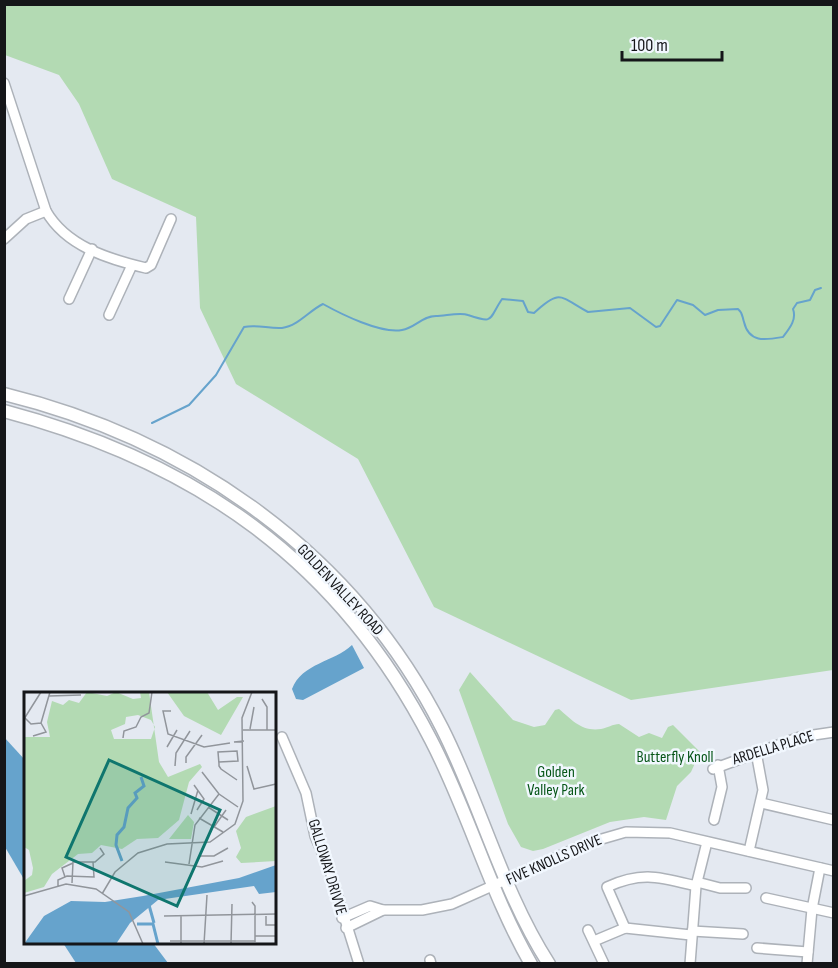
<svg xmlns="http://www.w3.org/2000/svg" width="838" height="968" viewBox="0 0 838 968" font-family="'Sofia Sans Condensed',sans-serif">
  <rect width="100%" height="100%" fill="#e4e9f1"/>
  <!-- green -->
  <g fill="#b3dab3">
    <polygon points="4,5 833,5 833,670 631,700 434,607 358,459 236,384 200,308 196,217 112,179 79,104 59,75 5,55"/>
    <path d="M 470,672 L 513,720 L 534,727 L 545,725 L 555,710 L 559,709 C 572,720 582,732 601,729 C 607,728 613,724 619,724 L 639,737 L 649,733 L 662,738 L 668,727 L 673,725 L 700,752 L 691,772 L 677,786 L 666,820 L 644,817 L 610,822 L 543,849 L 533,851 L 521,847 L 508,824 L 459,690 Z"/>
  </g>
  <!-- water -->
  <g fill="#66a3cc">
    <path d="M 352,645 L 364,668 L 303,700 L 296,699 L 292,689 C 302,663 334,662 352,645 Z"/>
    <polygon points="4,737 25,760 25,881 5,847"/>
    <polygon points="63,943 153,943 168,963 76,963"/>
  </g>
  <g fill="none" stroke-linecap="round" stroke-linejoin="round">
    <!-- stream -->
    <path stroke="#66a3cc" stroke-width="2" d="M 152,423 L 189,405 L 216,375 L 244,327 C 257,324 269,329 282,328 C 298,326 310,310 323,304 C 341,314 381,334 402,330 C 415,328 422,316 436,316 C 445,316 460,312 468,315 C 495,324 488,320 502,299 L 523,301 L 528,312 L 534,313 C 561,288 560,297 588,312 L 630,308 L 656,327 L 660,326 L 677,300 L 693,305 L 705,315 L 718,310 L 738,309 C 743,313 742,316 744,322 C 749,343 765,340 783,337 C 789,329 797,320 793,309 L 797,303 L 810,300 L 815,290 L 821,288"/>
    <!-- minor casing -->
    <g stroke="#adb2b9" stroke-width="12">
      <g id="minor">
        <path d="M 4,83 L 46,211 C 66,246 108,259 146,268 L 151,265 L 171,219"/>
        <polyline points="4,239 26,219 46,211"/>
        <polyline points="69,299 92,249"/>
        <polyline points="109,315 132,265"/>
        <polyline points="282,737 306,793 315,836 329,868 359,964"/>
        <polyline points="713,769 800,737 834,732"/>
        <polyline points="761,803 834,820"/>
        <polyline points="714,820 722,787 718,765"/>
        <polyline points="749,851 763,790 756,752"/>
        <polyline points="697,882 720,888 746,888"/>
        <polyline points="766,898 834,913"/>
        <polyline points="342,918 370,906 383,910 422,910 452,904 588,843 626,832 670,833 834,871"/>
        <polyline points="346,928 383,910"/>
        <path d="M 625,928 L 607,887 C 642,871 659,877 696,886"/>
        <polyline points="625,928 691,935"/>
        <polyline points="588,930 604,964"/>
        <polyline points="692,931 743,934"/>
        <polyline points="594,941 625,928"/>
        <polyline points="757,948 808,952"/>
        <polyline points="430,960 431,964"/>
        <polyline points="690,964 696,886 707,842"/>
        <polyline points="807,964 812,909 820,868"/>
      </g>
    </g>
    <!-- major casing -->
    <g stroke="#adb2b9" stroke-width="15">
      <g id="major">
        <path d="M 4,394 C 191,440 354,554 442,728 C 481,805 502,891 549,964"/>
        <path d="M 4,411 C 196,462 339,561 431,740 C 469,813 490,893 531,964"/>
      </g>
    </g>
    <!-- minor -->
    <use href="#minor" stroke="#fff" stroke-width="9"/>
    <!-- major -->
    <use href="#major" stroke="#fff" stroke-width="12"/>
  </g>
  <g text-anchor="middle" dominant-baseline="central" stroke-width="5" stroke-linejoin="round" paint-order="stroke">
    <!-- street labels -->
    <g font-size="16" fill="#151619" stroke="#f1f7fe">
      <text transform="translate(340 590) rotate(47)">GOLDEN VALLEY ROAD</text>
      <text transform="translate(773 748) rotate(-17)">ARDELLA PLACE</text>
      <text transform="translate(554 860) rotate(-24)">FIVE KNOLLS DRIVE</text>
      <text transform="translate(327 867) rotate(73)">GALLOWAY DRIVVE</text>
    </g>
    <!-- park labels -->
    <g font-size="16" fill="#075618" stroke="#f1f7fe">
      <text x="675" y="757">Butterfly Knoll</text>
      <text x="556" y="772">Golden<tspan x="556" dy="18">Valley Park</tspan></text>
    </g>
  </g>
  <!-- overview -->
  <g transform="translate(24 692)">
    <rect width="252" height="252" fill="#e4e9f1"/>
    <path d="M 63,0 L 83,4 L 92,0 L 109,7 L 117,6 L 116,0 L 125,0 L 135,70 L 144,85 L 176,72 L 178,75 L 165,90 L 155,128 L 134,146 L 113,147 L 98,157 L 77,153 L 68,161 L 54,162 L 28,182 L 20,195 L 0,201 L 0,189 L 8,183 L 9,176 L 5,158 L 0,155 L 0,45 L 26,45 L 23,30 L 28,9 L 39,13 L 45,8 L 55,11 ZM 114,23 L 127,28 L 131,35 L 127,47 L 90,47 L 87,38 L 101,32 L 102,25 ZM 143,0 L 183,0 L 194,18 L 213,5 L 219,5 L 197,43 L 160,24 ZM 252,114 L 252,169 L 217,171 L 212,165 L 217,156 L 212,139 L 222,125 ZM 164,123 L 170,130 L 167,147 L 145,147 Z" fill="#b3dab3" fill-rule="evenodd"/>
    <path d="M 252,173 L 252,200 L 235,202 L 230,194 L 134,208 L 106,231 L 92,252 L 0,252 L 20,224 L 47,209 L 81,210 L 119,204 L 215,186 Z" fill="#66a3cc"/>
    <path fill="none" stroke="#66a3cc" stroke-width="3" d="M 98,169 L 92,153 L 93,143 L 100,135 L 104,116 L 113,106 L 111,101 L 120,94 L 117,85M 125,213 L 130,231M 113,232 L 129,232 L 134,252"/>
    <path fill="none" stroke="#91959b" stroke-width="1.5" d="M 25,4 L 57,3M 238,7 L 243,15 L 243,38M 147,19 L 139,19 L 144,42 L 180,55 L 206,51M 1,26 L 7,32 L 17,31 L 26,0M 0,27 L 17,0M 226,37 L 230,15M 219,38 L 252,38M 9,44 L 22,40 L 17,31M 99,46 L 100,39 L 112,35 L 117,25 L 125,21 L 128,0M 218,50 L 210,50 L 220,49M 143,55 L 153,38M 195,70 L 214,69 L 213,59 L 194,60 L 195,72 L 195,74 L 197,77 L 213,88M 162,71 L 162,65 L 178,43M 151,74 L 152,61 L 166,39M 223,74 L 230,97 L 252,92M 178,80 L 195,102 L 214,115M 170,93 L 180,107 L 173,118M 184,115 L 204,128M 167,122 L 174,98M 175,126 L 199,140M 190,135 L 202,118M 175,164 L 190,164 L 204,156M 141,170 L 178,175 L 199,169M 165,172 L 171,133 L 195,102M 41,185 L 38,176 L 49,171M 48,191 L 49,170 L 71,170 L 80,162 L 76,156M 34,194 L 34,188 L 43,184 L 70,185 L 69,170M 78,202 L 91,180 L 114,161 L 143,152 L 186,150 L 211,132 L 219,109 L 218,26 L 228,0M 0,204 L 42,192 L 72,197 L 105,220 L 119,252M 228,210 L 231,214 L 231,250M 140,224 L 252,222M 242,224 L 242,233 L 252,233M 231,244 L 252,244M 146,249 L 231,249M 157,252 L 157,224M 180,252 L 183,203M 207,252 L 208,212"/>
    <path fill="#0f766e" fill-opacity="0.15" stroke="#0f766e" stroke-width="3" d="M 85,68 L 196,118 L 153,214 L 42,165 Z"/>
    <rect width="252" height="252" fill="none" stroke="#151619" stroke-width="3"/>
  </g>
  <!-- border -->
  <rect width="838" height="968" fill="none" stroke="#151619" stroke-width="12"/>
  <!-- scale -->
  <path d="M622 51v9h100v-9" fill="none" stroke="#151619" stroke-width="3"/>
  <text x="631" y="51" font-size="18" fill="#151619" stroke="#f1f7fe" stroke-width="4.5" paint-order="stroke">100 m</text>
</svg>
